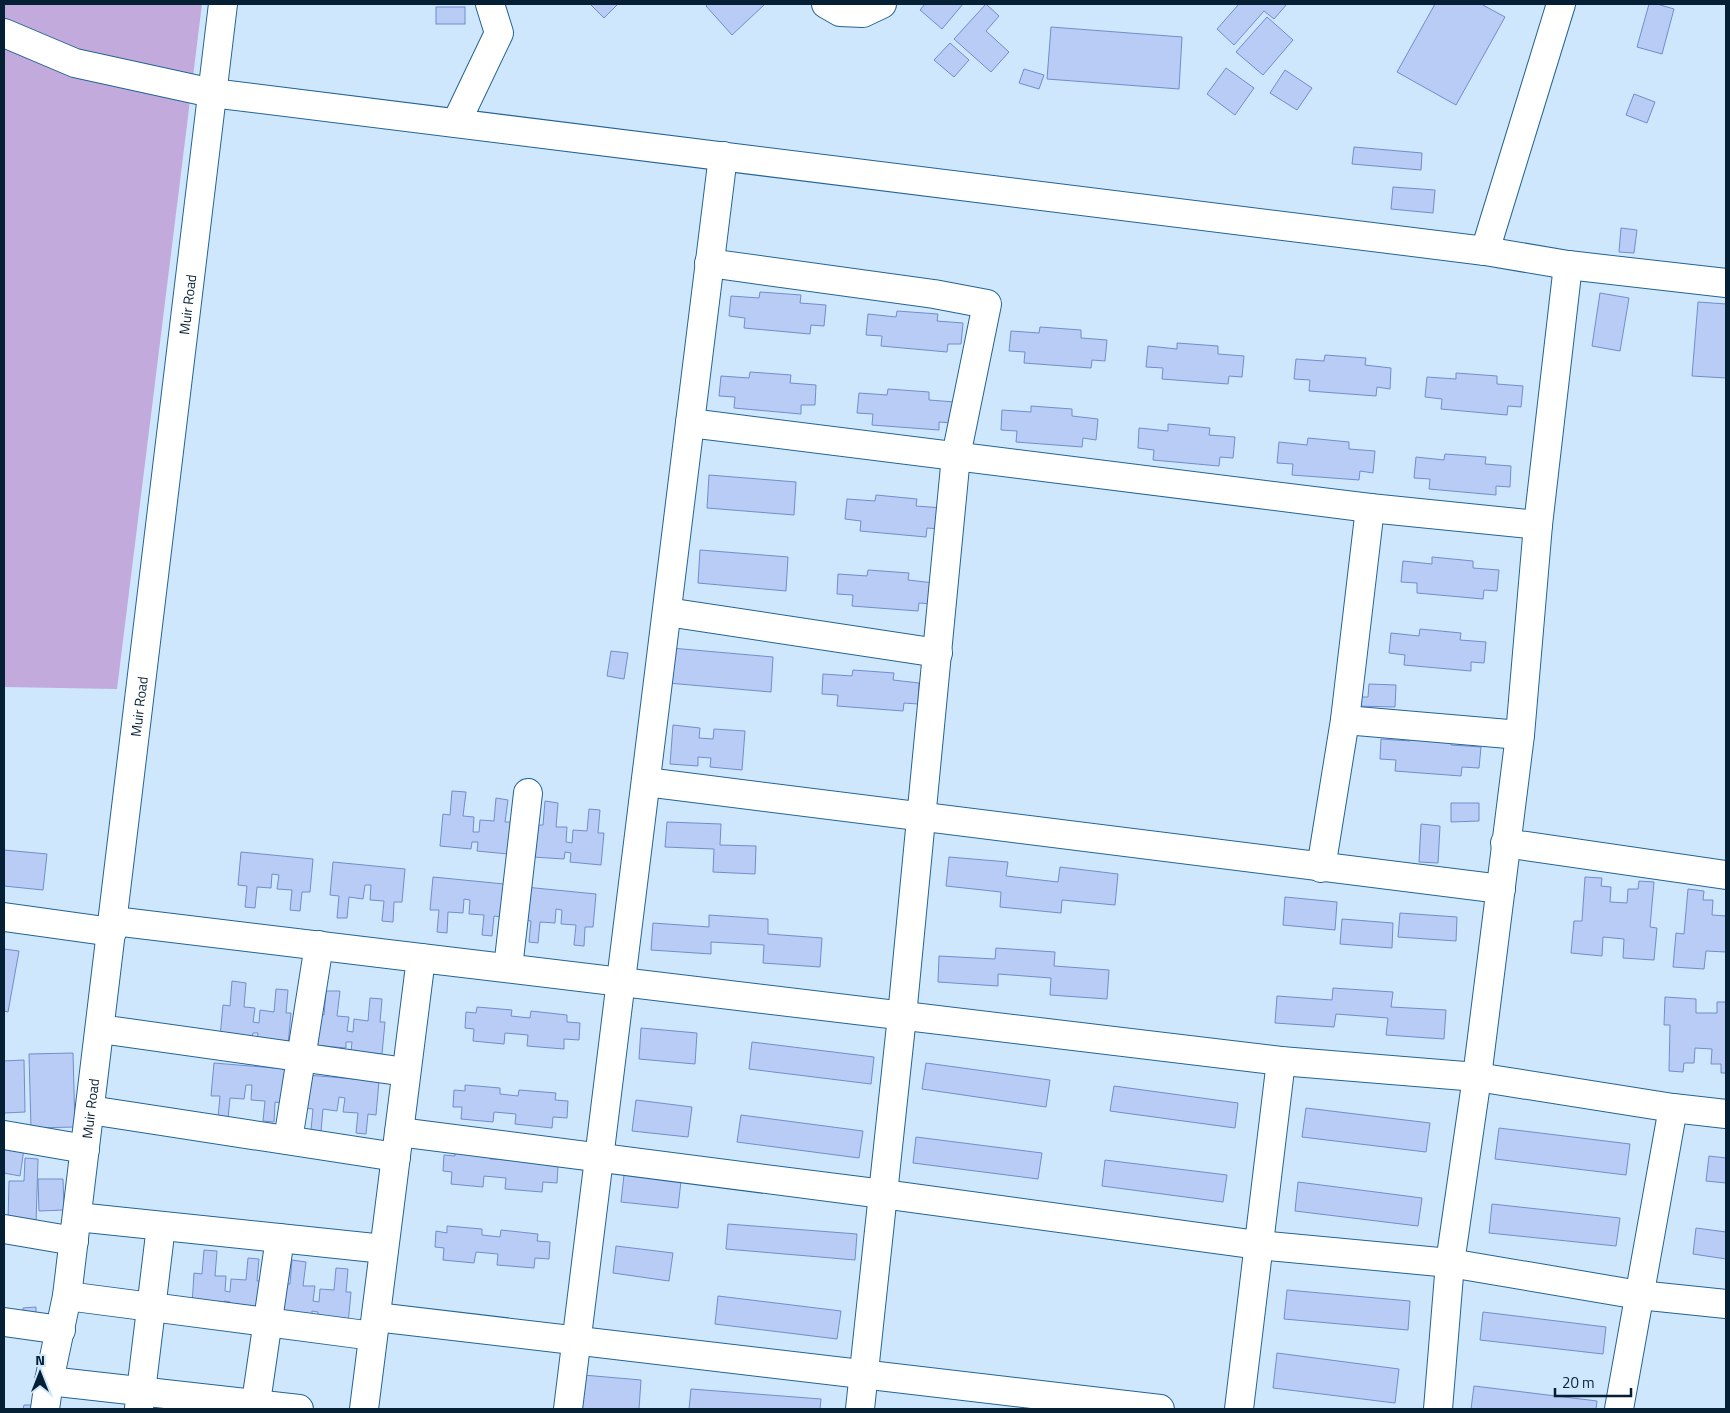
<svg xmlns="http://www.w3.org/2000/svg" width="1730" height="1413" viewBox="0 0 1730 1413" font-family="'Titillium Web',sans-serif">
  <rect width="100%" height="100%" fill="#cee7fd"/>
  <!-- green -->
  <polygon fill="#c2aadd" points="4,4 202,4 117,689 4,687"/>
  <!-- building -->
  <g fill="#b9ccf5" stroke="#718dcc">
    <polygon points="590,4 618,4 604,18"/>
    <polygon points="708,4 765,4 732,35 706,6"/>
    <polygon points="925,4 963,4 942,29 920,10"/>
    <polygon points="986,4 999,16 986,31 1009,52 991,72 954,39"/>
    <polygon points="1239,4 1287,4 1274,19 1264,11 1234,45 1217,29"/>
    <polygon points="1435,4 1481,4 1505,17 1456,105 1397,72"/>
    <polygon points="1649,4 1657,4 1674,9 1662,54 1637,47"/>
    <rect x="436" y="7" width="29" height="17"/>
    <polygon points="1267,17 1293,40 1263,75 1236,52"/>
    <polygon points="1051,27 1182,37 1179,89 1047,79"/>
    <polygon points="950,43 969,60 954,77 934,60"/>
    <polygon points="1226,68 1254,88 1235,115 1207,94"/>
    <polygon points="1024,69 1044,75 1039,89 1019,83"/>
    <polygon points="1285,70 1312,88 1297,110 1270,93"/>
    <polygon points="1634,94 1655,102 1647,123 1626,115"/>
    <polygon points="1354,147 1422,153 1421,170 1352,164"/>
    <polygon points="1393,187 1435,190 1433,213 1391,209"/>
    <polygon points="1621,228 1637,230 1634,253 1619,252"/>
    <polygon points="760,292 801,295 800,303 826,305 824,326 811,325 810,334 744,328 745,318 729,316 731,296 759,298"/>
    <polygon points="1600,293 1629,298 1620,351 1592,346"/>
    <polygon points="1698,302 1726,304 1726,378 1692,376"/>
    <polygon points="897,311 938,314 937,321 963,323 961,344 948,344 947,352 881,346 882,336 866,335 868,314 896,317"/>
    <polygon points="1040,327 1081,330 1081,338 1107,340 1105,361 1092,360 1091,368 1024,363 1025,352 1009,351 1011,331 1039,333"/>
    <polygon points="1177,343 1218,346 1218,354 1244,356 1242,377 1229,376 1228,384 1162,379 1163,368 1146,367 1148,346 1177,349"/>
    <polygon points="1325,355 1366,358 1365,365 1391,368 1390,389 1377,387 1376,396 1309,391 1310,380 1294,379 1296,359 1324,361"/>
    <polygon points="750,372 791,375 790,383 816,385 815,405 801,405 801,414 734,408 735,397 719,396 721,376 749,378"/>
    <polygon points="1456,373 1497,376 1497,384 1523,386 1521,407 1508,406 1507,415 1441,409 1442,399 1425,397 1427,377 1456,379"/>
    <polygon points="888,389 929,392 929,400 955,402 953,423 939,422 939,430 872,425 873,414 857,413 859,393 887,395"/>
    <polygon points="1031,406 1072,409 1072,416 1098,419 1096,440 1083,438 1082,447 1016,442 1017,431 1001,430 1002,410 1031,412"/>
    <polygon points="1168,424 1210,428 1209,435 1235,437 1233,458 1220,457 1219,466 1153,460 1154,450 1138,448 1139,428 1168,431"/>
    <polygon points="1308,438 1349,442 1349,449 1375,451 1373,473 1360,471 1359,480 1292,475 1293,464 1277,463 1279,442 1307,445"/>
    <polygon points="1445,454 1486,457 1485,464 1511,466 1510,487 1496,486 1496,495 1429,489 1430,479 1414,478 1416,457 1444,460"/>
    <polygon points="709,475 796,482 794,515 707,508"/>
    <polygon points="876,495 917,499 916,506 943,508 941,529 927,528 926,537 860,531 861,521 845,519 847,499 875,501"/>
    <polygon points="700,550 788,557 786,591 698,583"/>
    <polygon points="1432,557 1473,561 1473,568 1499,570 1497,591 1484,590 1483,599 1417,593 1417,583 1401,582 1403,561 1432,564"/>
    <polygon points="868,570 909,573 908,580 934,583 933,604 919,603 918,611 852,606 853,595 837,594 838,574 867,576"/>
    <polygon points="1420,629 1461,633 1460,640 1486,642 1484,663 1471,662 1471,671 1404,665 1405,655 1389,653 1391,633 1419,636"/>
    <polygon points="671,648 773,657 771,692 668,683"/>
    <polygon points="611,651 628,653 624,679 607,676"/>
    <polygon points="853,670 894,673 893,680 919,683 918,704 904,703 903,711 837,706 838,695 822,694 823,674 852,676"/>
    <polygon points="1369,684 1396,685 1395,707 1356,706 1357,697 1368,697"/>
    <polygon points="673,725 700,728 699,738 713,739 714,729 745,731 742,770 710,767 711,758 698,757 698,766 670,764"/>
    <polygon points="1410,735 1452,738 1451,745 1481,747 1479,768 1462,767 1461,776 1395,771 1396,760 1380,759 1381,739 1410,741"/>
    <polygon points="452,791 466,792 463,816 474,817 473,832 479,832 480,820 494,821 496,798 508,800 505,822 511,822 508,854 477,851 478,842 472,842 471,849 440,846 443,814 450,815"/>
    <polygon points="545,801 558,803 556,827 567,827 566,842 572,843 573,830 587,831 589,809 600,810 598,833 604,833 601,865 570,862 571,853 565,852 564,859 533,857 536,825 543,825"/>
    <polygon points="1451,803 1479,803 1479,821 1451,822"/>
    <polygon points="667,822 721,824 720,845 756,846 755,874 713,872 714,849 665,847"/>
    <polygon points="1421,824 1440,826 1438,863 1419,862"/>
    <polygon points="4,850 47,854 43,890 4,886"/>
    <polygon points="241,852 313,859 310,892 302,892 300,911 290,910 292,890 277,889 279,875 272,874 271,888 257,887 255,908 245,907 247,886 238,885"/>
    <polygon points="949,857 1008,862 1006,876 1058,882 1060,867 1118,874 1115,905 1062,900 1061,913 1000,907 1001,892 946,886"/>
    <polygon points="333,862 405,869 402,902 394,902 393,922 382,921 384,901 370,900 371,885 365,885 363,899 349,897 347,918 337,918 339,896 330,895"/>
    <polygon points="433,877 504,884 501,917 494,916 492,936 482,935 484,915 469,914 470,900 464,899 463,913 448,912 447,933 437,932 439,910 430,910"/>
    <polygon points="1585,877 1602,878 1601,886 1611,887 1610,902 1627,903 1628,889 1638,889 1639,881 1654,882 1650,927 1657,928 1654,960 1623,958 1624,939 1603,937 1602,956 1571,953 1574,921 1582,921"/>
    <polygon points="525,887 596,894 593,927 585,927 584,946 574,945 576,925 561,924 562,910 556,909 555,923 540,922 538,943 529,942 531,921 522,920"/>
    <polygon points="1688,889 1704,891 1703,900 1713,900 1712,915 1726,916 1726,952 1706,951 1704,969 1673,967 1676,933 1684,934"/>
    <polygon points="1285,897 1337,902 1335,930 1283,925"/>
    <polygon points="1400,913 1457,917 1456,941 1398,937"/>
    <polygon points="709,915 768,919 768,934 822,938 820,967 763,963 764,945 711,942 711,954 651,950 653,923 709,927"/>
    <polygon points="1342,919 1393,923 1392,948 1340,944"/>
    <polygon points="996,948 1055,952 1054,966 1109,970 1107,999 1050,995 1051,978 998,974 998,986 938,982 939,956 995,959"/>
    <polygon points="4,949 19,951 8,1012 4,1011"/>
    <polygon points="232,981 246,983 244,1007 255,1008 253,1022 259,1023 260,1010 274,1012 276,989 288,990 286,1013 291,1013 288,1045 257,1042 258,1033 253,1033 252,1039 220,1037 223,1005 230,1006"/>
    <polygon points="1333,988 1393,992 1391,1007 1446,1010 1444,1039 1386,1035 1388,1018 1336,1014 1334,1027 1275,1023 1277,996 1332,1000"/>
    <polygon points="326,991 340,991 337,1016 349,1017 347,1031 353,1032 354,1019 368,1021 370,998 382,999 380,1022 385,1022 382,1054 351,1051 352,1042 346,1042 346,1048 314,1045 317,1014 324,1015"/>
    <polygon points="1665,997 1696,999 1696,1013 1717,1013 1717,1002 1726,1002 1726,1073 1721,1073 1721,1064 1711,1064 1712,1049 1695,1048 1694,1063 1684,1063 1683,1072 1669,1071 1670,1025 1664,1025"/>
    <polygon points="477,1007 512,1010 511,1016 530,1018 531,1011 567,1015 567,1022 580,1023 579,1040 564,1039 564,1049 527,1046 528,1035 505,1033 504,1044 473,1041 474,1029 465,1028 466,1012 476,1013"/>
    <polygon points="641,1028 697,1033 695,1064 639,1059"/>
    <polygon points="752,1042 874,1057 871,1084 749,1069"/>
    <polygon points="73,1053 75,1127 31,1128 29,1054"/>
    <polygon points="24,1060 25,1112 4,1113 4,1061"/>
    <polygon points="214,1063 286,1069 283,1103 275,1102 274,1122 263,1121 265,1101 251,1100 252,1085 246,1085 244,1099 230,1098 228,1119 218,1118 220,1096 211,1096"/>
    <polygon points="926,1063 1050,1080 1046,1107 922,1089"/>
    <polygon points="307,1075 379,1081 376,1115 368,1114 366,1134 356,1133 358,1113 343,1112 345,1098 339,1097 337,1111 323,1109 321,1131 311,1130 313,1109 304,1108"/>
    <polygon points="465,1085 500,1088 500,1094 518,1096 519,1090 556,1093 555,1100 568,1101 567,1118 553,1117 552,1128 515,1124 516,1114 494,1112 493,1122 461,1119 462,1107 453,1107 454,1090 465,1091"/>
    <polygon points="1114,1086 1238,1103 1235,1128 1110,1111"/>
    <polygon points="636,1100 692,1107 688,1137 632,1131"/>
    <polygon points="1306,1108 1430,1123 1426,1152 1302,1137"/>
    <polygon points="741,1115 863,1131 859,1158 737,1142"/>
    <polygon points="1499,1128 1630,1144 1626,1175 1495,1159"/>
    <polygon points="916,1137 1042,1153 1038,1179 913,1163"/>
    <polygon points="4,1146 24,1149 20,1176 4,1173"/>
    <polygon points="455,1149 490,1152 490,1159 509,1160 509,1154 546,1158 545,1165 558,1166 557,1183 543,1182 542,1192 505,1189 506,1178 484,1176 483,1187 451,1184 452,1172 443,1171 444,1155 455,1156"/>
    <polygon points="1709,1156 1726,1158 1726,1183 1706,1181"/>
    <polygon points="25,1158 38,1159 36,1223 8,1222 9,1181 24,1181"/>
    <polygon points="1105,1160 1227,1175 1223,1202 1102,1186"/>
    <polygon points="624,1175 681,1181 678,1208 621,1202"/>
    <polygon points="38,1179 63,1179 64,1210 39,1211"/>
    <polygon points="1298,1182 1422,1198 1418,1226 1295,1211"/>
    <polygon points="1492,1204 1620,1218 1616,1246 1489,1233"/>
    <polygon points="728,1224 857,1234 855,1260 726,1249"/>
    <polygon points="447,1226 482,1229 482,1235 500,1237 501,1230 538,1234 537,1241 550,1242 549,1259 535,1258 534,1268 497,1265 498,1254 476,1252 474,1263 443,1260 444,1248 435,1247 436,1231 447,1233"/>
    <polygon points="1696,1228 1726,1232 1726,1259 1693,1254"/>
    <polygon points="616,1246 673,1253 669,1281 613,1273"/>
    <polygon points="204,1250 217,1251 215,1276 226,1276 225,1291 230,1292 231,1279 246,1280 248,1258 259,1259 257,1281 262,1281 259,1313 229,1311 230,1302 224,1301 223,1308 192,1305 194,1273 202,1274"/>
    <polygon points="292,1260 306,1262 303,1286 315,1286 313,1301 319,1302 320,1289 334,1290 336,1268 348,1269 346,1292 351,1292 348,1324 317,1321 318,1312 312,1311 312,1318 280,1316 283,1284 290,1284"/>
    <polygon points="1287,1290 1410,1301 1408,1330 1284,1319"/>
    <polygon points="718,1296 841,1311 837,1339 715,1324"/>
    <polygon points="36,1307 36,1314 23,1321 23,1308"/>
    <polygon points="1483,1312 1606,1327 1603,1354 1480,1340"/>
    <polygon points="1277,1353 1399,1369 1395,1403 1273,1388"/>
    <polygon points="583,1375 641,1380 639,1409 580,1409"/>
    <polygon points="1474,1386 1597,1401 1596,1409 1471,1409"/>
    <polygon points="691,1389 821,1399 820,1409 689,1409"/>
    <polygon points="24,1405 39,1405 39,1409 23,1409"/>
  </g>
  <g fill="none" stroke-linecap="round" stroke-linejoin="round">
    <!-- minor casing -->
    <g stroke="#246394" stroke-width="30">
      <g id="minor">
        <polyline points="826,4 840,12 863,13 882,4"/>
        <polyline points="4,33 75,63 212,93 1485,251 1568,265 1726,283"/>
        <polyline points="456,123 499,33 490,4"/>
        <polyline points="1485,251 1561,4"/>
        <polyline points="709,263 934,294 987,304 956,456 902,1016 860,1409"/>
        <polyline points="690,423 1370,508 1538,525"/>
        <polyline points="667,612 938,653"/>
        <polyline points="1345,720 1520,735"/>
        <polyline points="646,782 1501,889"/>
        <polyline points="1505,843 1726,875"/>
        <polyline points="1321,868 1345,720 1370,508"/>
        <polyline points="4,917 112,932"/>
        <polyline points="114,921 421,958 364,1409"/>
        <polyline points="421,958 1281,1061 1477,1077 1673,1108 1726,1114"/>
        <polyline points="508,968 528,793"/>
        <polyline points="100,1029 406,1072"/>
        <polyline points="90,1110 396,1157"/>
        <polyline points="399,1132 883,1194 1258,1245 1450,1263 1639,1295 1726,1304"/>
        <polyline points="4,1135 85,1149"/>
        <polyline points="288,1140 319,945"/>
        <polyline points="77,1217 384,1249"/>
        <polyline points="4,1229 74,1241"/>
        <polyline points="67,1296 373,1336"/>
        <polyline points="376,1317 1160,1409"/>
        <polyline points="4,1322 61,1330"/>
        <polyline points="49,1381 299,1409"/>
        <polyline points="139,1408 161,1226"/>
        <polyline points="255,1409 280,1238"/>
        <polyline points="568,1409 723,156"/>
        <polyline points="1239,1409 1281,1061"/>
        <polyline points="1438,1409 1450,1263 1477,1077 1520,735 1538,525 1568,265"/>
        <polyline points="1619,1409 1673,1108"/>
      </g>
    </g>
    <!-- major casing -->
    <g stroke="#246394" stroke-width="30">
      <g id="major">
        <path id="s1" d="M 45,1409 L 49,1381 L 67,1296 L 223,4"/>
      </g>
    </g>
    <!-- minor -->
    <use href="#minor" stroke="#fff" stroke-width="28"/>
    <!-- major -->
    <use href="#major" stroke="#fff" stroke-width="28"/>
  </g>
  <g text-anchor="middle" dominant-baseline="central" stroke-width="4" stroke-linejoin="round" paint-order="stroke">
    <!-- street labels -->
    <g font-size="14" fill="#051f34" stroke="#cee7fd">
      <text stroke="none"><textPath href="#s1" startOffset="1114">Muir Road</textPath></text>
      <text stroke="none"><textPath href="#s1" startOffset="709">Muir Road</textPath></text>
      <text stroke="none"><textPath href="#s1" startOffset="304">Muir Road</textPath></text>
    </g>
  </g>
  <!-- border -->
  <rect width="1730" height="1413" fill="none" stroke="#051f34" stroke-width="10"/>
  <!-- north arrow -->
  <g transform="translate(40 1373)" stroke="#cee7fd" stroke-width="4" paint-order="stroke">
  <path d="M0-4L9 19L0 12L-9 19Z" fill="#051f34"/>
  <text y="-8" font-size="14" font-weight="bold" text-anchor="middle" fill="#051f34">N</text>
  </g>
  <!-- scale -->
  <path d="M1555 1388v8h76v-8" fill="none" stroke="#051f34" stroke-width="2.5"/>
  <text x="1562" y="1388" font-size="15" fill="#051f34" stroke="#cee7fd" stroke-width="4" paint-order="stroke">20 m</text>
</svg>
